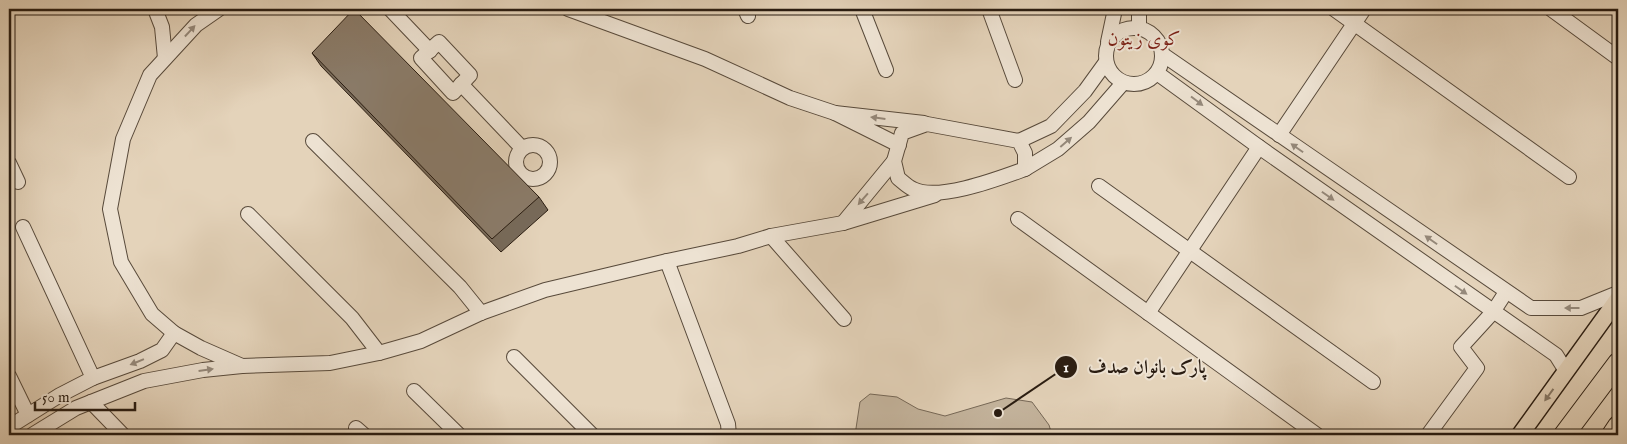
<svg xmlns="http://www.w3.org/2000/svg" width="1627" height="444" viewBox="0 0 1627 444" font-family="'IM FELL English',Amiri,serif">
  <rect width="100%" height="100%" fill="#e4d3ba"/>
  <filter id="stains"><feTurbulence type="fractalNoise" baseFrequency=".004" numOctaves="4"/><feColorMatrix values="0 0 0 0 .2 0 0 0 0 .09 0 0 0 0 .02 0 0 0 .5 -.17"/></filter>
  <radialGradient id="worn" r=".72"><stop offset=".6" stop-color="#630" stop-opacity="0"/><stop offset="1" stop-color="#630" stop-opacity=".3"/></radialGradient>
  <!-- green -->
  <polygon fill="#c4b49d" stroke="#766857" points="870,394 897,397 918,409 945,416 1006,398 1032,402 1049,425 1052,435 855,435 860,402"/>
  <g fill="none" stroke-linecap="round" stroke-linejoin="round">
    <!-- minor casing -->
    <g stroke="#584a3b" stroke-width="16">
      <g id="minor">
        <polyline points="155,9 162,27 165,58"/>
        <polyline points="219,9 196,25 150,75 123,139 110,209 121,262 152,314 174,333 201,348 242,366 330,363 379,353 421,341 481,313 545,290 667,261 738,246 771,236 843,223"/>
        <polyline points="390,9 430,51"/>
        <polyline points="568,9 705,59 790,98 835,113"/>
        <polyline points="745,9 748,16"/>
        <polyline points="862,9 886,70"/>
        <polyline points="989,9 1015,80"/>
        <polyline points="1334,9 1569,177"/>
        <polyline points="1551,9 1618,58"/>
        <circle cx="1134" cy="56" r="28"/>
        <polyline points="1139,28 1139,9"/>
        <polygon points="439,42 470,75 453,93 421,58"/>
        <polyline points="1108,42 1115,9"/>
        <polyline points="1162,54 1531,308 1581,308 1618,293"/>
        <polyline points="1157,73 1259,147 1556,355 1566,371"/>
        <polyline points="461,84 522,148"/>
        <path d="M 927,124 L 1019,141 L 1025,153 L 1025,169 C 1000,178 938,202 913,189 C 908,187 903,182 898,178 L 894,161 L 902,133 Z"/>
        <polyline points="1279,135 1364,9"/>
        <polyline points="313,141 460,287 481,313"/>
        <polyline points="1019,141 1051,126 1085,91 1106,62"/>
        <circle cx="533" cy="162" r="17"/>
        <polyline points="899,145 835,113 924,123"/>
        <polyline points="894,161 843,223 935,195"/>
        <polyline points="9,163 18,182"/>
        <polyline points="1025,169 1058,149 1089,122 1123,83"/>
        <polyline points="1099,186 1373,382"/>
        <polyline points="248,214 352,318 379,353"/>
        <polyline points="1018,219 1317,435"/>
        <polyline points="23,227 93,378"/>
        <polyline points="771,236 844,319"/>
        <polyline points="667,261 728,424 729,435"/>
        <polyline points="1148,313 1259,147"/>
        <polyline points="514,357 592,435"/>
        <polyline points="9,376 28,415"/>
        <polyline points="414,391 459,435"/>
        <polyline points="91,402 123,435"/>
        <polyline points="9,427 60,395 93,378 140,361 162,350 174,333"/>
        <polyline points="356,428 364,435"/>
        <polyline points="32,435 76,408 144,381 203,370 242,366"/>
        <polyline points="1428,435 1477,368 1461,347 1493,312 1506,292"/>
      </g>
    </g>
    <!-- major casing -->
    <g stroke="#291c11" stroke-width="19">
      <polyline id="major" points="1520,435 1618,299"/>
    </g>
    <!-- highway casing -->
    <g stroke="#291c11" stroke-width="22">
      <g id="highway">
        <polyline points="1564,435 1618,363"/>
        <polyline points="1612,435 1618,426"/>
      </g>
    </g>
    <!-- minor -->
    <use href="#minor" stroke="#ede2d2" stroke-width="14"/>
    <!-- major -->
    <use href="#major" stroke="#e4d3ba" stroke-width="16"/>
    <!-- highway -->
    <use href="#highway" stroke="#e4d3ba" stroke-width="20"/>
  </g>
  <!-- wall -->
  <polygon fill="#776a5a" stroke="#291c11" points="312,53 539,197 548,210 501,252 321,66"/>
  <!-- building -->
  <polygon fill="#8a7b69" stroke="#291c11" points="354,9 539,197 492,239 312,53"/>
  <!-- one-way arrows -->
  <defs><path id="oneway-solid" d="M-6-.8H1V-3.2L6.5 0L1 3.2V.8H-6Z" transform="scale(1.25)"/></defs>
  <g fill="#95897b">
    <use href="#oneway-solid" transform="translate(190 31) rotate(-47)"/>
    <use href="#oneway-solid" transform="translate(1197 101) rotate(37)"/>
    <use href="#oneway-solid" transform="translate(878 118) rotate(-173)"/>
    <use href="#oneway-solid" transform="translate(1066 142) rotate(-41)"/>
    <use href="#oneway-solid" transform="translate(1297 148) rotate(-145)"/>
    <use href="#oneway-solid" transform="translate(1328 196) rotate(35)"/>
    <use href="#oneway-solid" transform="translate(863 199) rotate(131)"/>
    <use href="#oneway-solid" transform="translate(1431 240) rotate(-145)"/>
    <use href="#oneway-solid" transform="translate(1461 290) rotate(35)"/>
    <use href="#oneway-solid" transform="translate(1572 308) rotate(180)"/>
    <use href="#oneway-solid" transform="translate(137 362) rotate(158)"/>
    <use href="#oneway-solid" transform="translate(206 370) rotate(-8)"/>
  </g>
  <use fill="#867866" href="#oneway-solid" transform="translate(1549 395) rotate(126)"/>
  <g text-anchor="middle" dominant-baseline="central" stroke-width="4" stroke-linejoin="round" paint-order="stroke">
    <!-- neighbourhood labels -->
    <g font-size="19" fill="#7a1f14" stroke="#ede2d2">
      <text x="1144" y="40">کوی زیتون</text>
    </g>
  </g>
  <!-- callouts -->
  <path fill="none" stroke="#291c11" stroke-width="2" d="M998 413L1066 367"/>
  <g fill="#291c11" stroke="#ede2d2" stroke-width="2">
    <circle cx="998" cy="413" r="5"/>
    <circle cx="1066" cy="367" r="12"/>
  </g>
  <g font-size="15" text-anchor="middle" font-weight="bold" fill="#fff">
    <text x="1066" y="372">1</text>
  </g>
  <g font-size="19" text-anchor="middle" font-weight="bold" fill="#291c11" stroke="#ede2d2" stroke-width="4" stroke-linejoin="round" paint-order="stroke">
    <text x="1147" y="373">پارک بانوان صدف</text>
  </g>
  <!-- margin -->
  <rect width="1627" height="444" fill="none" stroke="#e4d3ba" stroke-width="30"/>
  <rect x="10" y="10" width="1607" height="424" fill="none" stroke="#291c11" stroke-width="2.5"/>
  <rect x="15" y="15" width="1597" height="414" fill="none" stroke="#291c11"/>
  <!-- scale -->
  <path d="M35 402v8h100v-8" fill="none" stroke="#291c11" stroke-width="2.5"/>
  <text x="42" y="402" font-size="15" fill="#291c11" stroke="#ede2d2" stroke-width="4" paint-order="stroke">50 m</text>
  <rect width="100%" height="100%" filter="url(#stains)"/>
  <rect width="100%" height="100%" fill="url(#worn)"/>
</svg>
